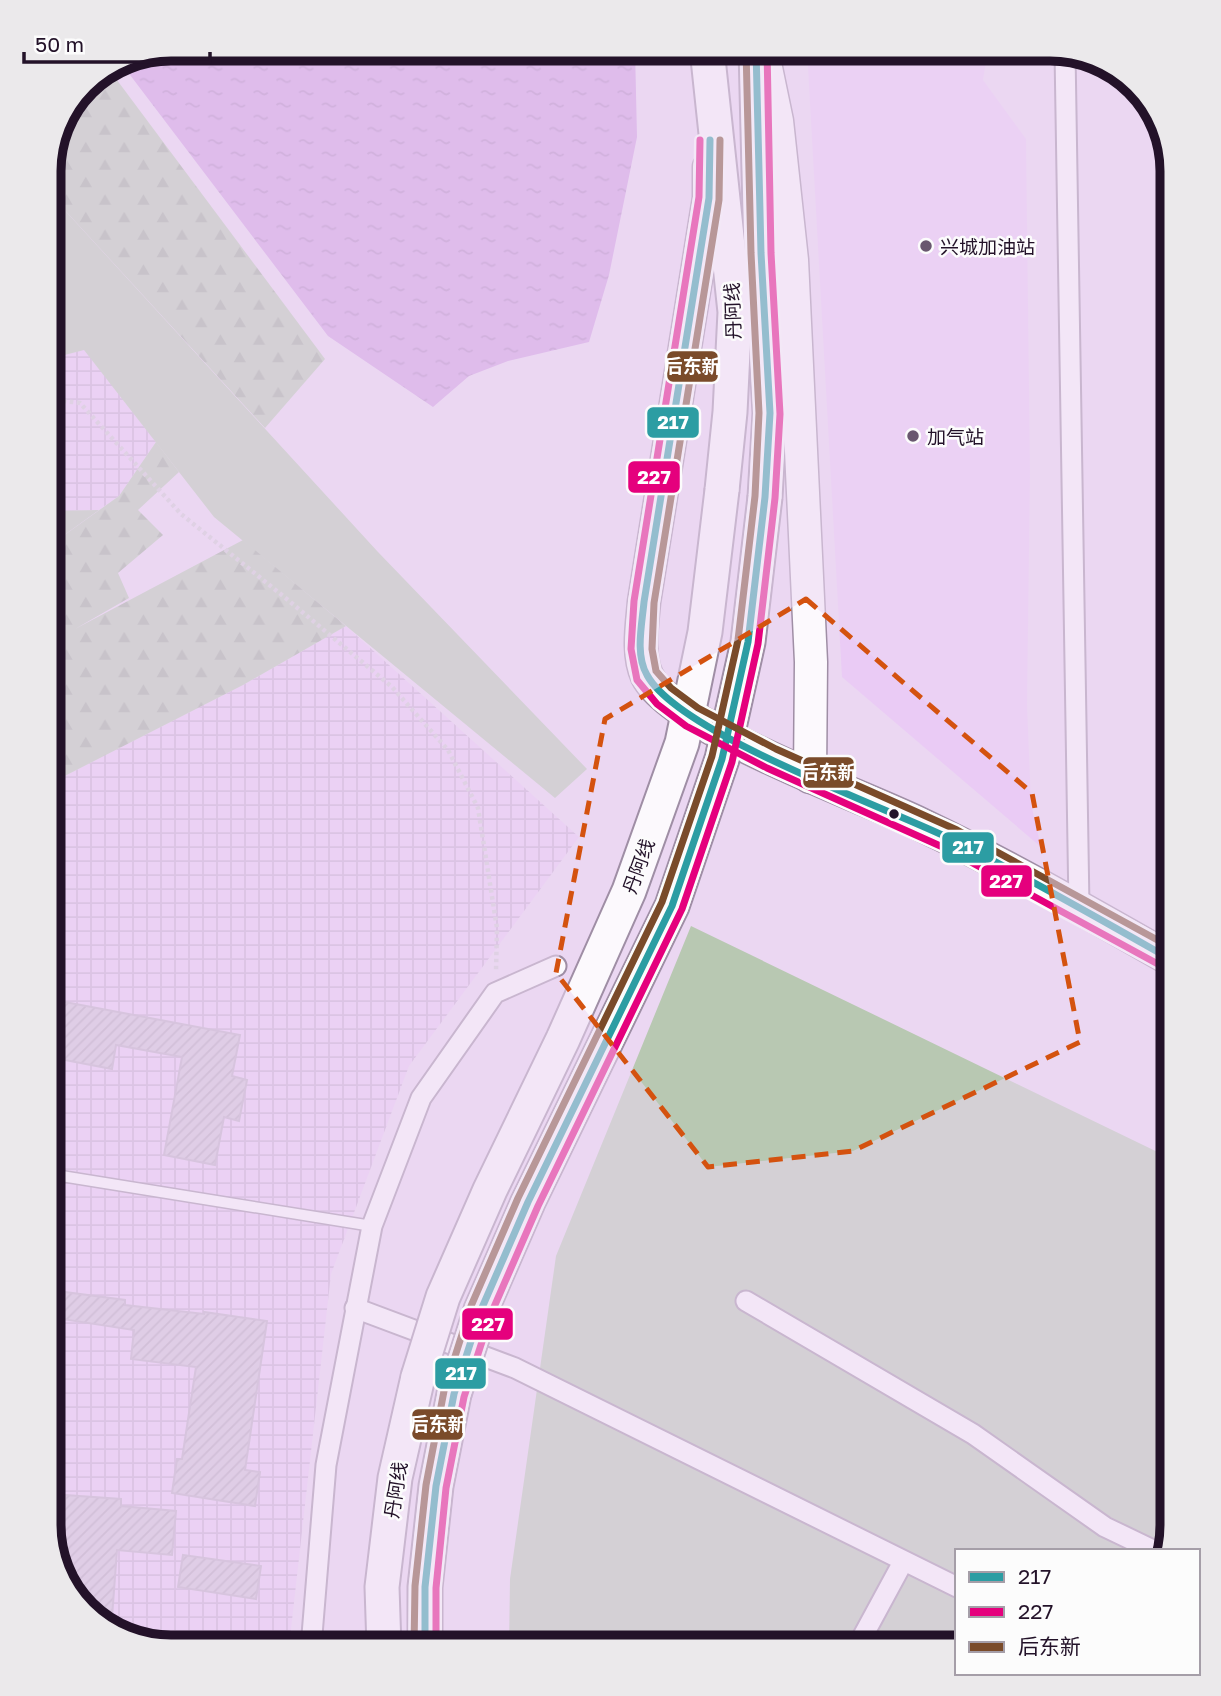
<svg xmlns="http://www.w3.org/2000/svg" width="1221" height="1696" viewBox="0 0 1221 1696" font-family="'Golos Text','Noto Sans SC',sans-serif">
  <defs>
    <pattern id="industrial-grid" width="8" height="8" patternUnits="userSpaceOnUse" patternTransform="scale(1.75)"><rect width="8" height="8" fill="#eacbf5"/><path d="M0 4h8M4 0v8" fill="none" stroke="#c8add2"/></pattern>
    <pattern id="forest-firs" width="22" height="20" patternUnits="userSpaceOnUse" patternTransform="scale(1.75)"><rect width="22" height="20" fill="#b8c8b2"/><path d="M5 1l3.5 6h-7zM16 11l3.5 6h-7z" fill="#9eab99"/></pattern>
    <pattern id="water-ripples" width="26" height="14" patternUnits="userSpaceOnUse" patternTransform="scale(1.75)"><rect width="26" height="14" fill="#d09be3"/><path d="M2 4q2-2 4 0t4 0M15 11q2-2 4 0t4 0" fill="none" stroke="#b284c3"/></pattern>
    <pattern id="building-hatch" width="6" height="6" patternUnits="userSpaceOnUse" patternTransform="scale(1.75)"><rect width="6" height="6" fill="#d1c0d7"/><path d="M-1 1l2-2M0 6l6-6M5 7l2-2" fill="none" stroke="#b3a4b9"/></pattern>
  </defs>
  <rect width="100%" height="100%" fill="#ebd7f2"/>
  <!-- built -->
  <polygon fill="#eacbf5" points="807,49 988,49 983,80 1026,139 1030,472 1027,705 1031,804 1041,847 842,677"/>
  <!-- industrial -->
  <g fill="url(#industrial-grid)">
    <polygon points="84,349 156,442 119,496 99,510 49,511 49,359"/>
    <polygon points="346,626 579,837 409,1066 331,1274 289,1647 164,1647 110,1630 66,1586 49,1525 49,784 243,685"/>
  </g>
  <!-- grass -->
  <g fill="#b8c8b2">
    <polygon points="49,193 378,552 587,769 555,798 214,517 84,350 49,359"/>
    <polygon points="99,510 49,546 49,511"/>
    <polygon points="691,926 1172,1159 1172,1525 1165,1551 957,1551 957,1647 509,1647 510,1579 556,1256"/>
  </g>
  <!-- forest -->
  <g fill="url(#forest-firs)">
    <polygon points="111,72 325,359 265,428 49,193 49,163 61,117 90,80"/>
    <polygon points="156,442 179,472 138,510 163,535 118,573 129,598 75,629 243,540 346,626 243,685 49,784 49,546 119,496"/>
  </g>
  <!-- water -->
  <polygon fill="url(#water-ripples)" points="171,49 635,49 637,137 609,275 589,342 508,361 469,376 433,407 328,336 124,67"/>
  <!-- building -->
  <g fill="url(#building-hatch)" stroke="#bfaec5" stroke-width="2">
    <polygon points="49,999 240,1035 232,1076 247,1080 239,1121 224,1117 215,1165 164,1155 182,1057 116,1045 112,1069 49,1057"/>
    <polygon points="65,1292 125,1300 125,1305 204,1314 204,1312 267,1321 245,1470 260,1472 255,1506 172,1493 177,1459 182,1459 196,1367 131,1359 134,1330 49,1317 49,1297 64,1299"/>
    <polygon points="65,1495 121,1499 121,1506 176,1511 172,1555 117,1550 111,1631 66,1586 60,1566"/>
    <polygon points="183,1555 261,1566 256,1599 178,1587"/>
  </g>
  <g fill="none" stroke-linecap="round" stroke-linejoin="round">
    <!-- service casing -->
    <g stroke="#9f8ea5" stroke-width="13">
      <polyline id="service" points="49,1174 372,1226"/>
    </g>
    <!-- minor casing -->
    <g stroke="#9f8ea5" stroke-width="23">
      <g id="minor">
        <polyline points="1065,52 1079,907"/>
        <polyline points="746,1301 973,1434 1105,1527 1155,1551"/>
        <polyline points="355,1308 515,1368 957,1587"/>
        <polyline points="311,1647 326,1465 372,1226 421,1098 495,993 556,966"/>
        <polyline points="857,1647 903,1562"/>
      </g>
    </g>
    <!-- primary casing -->
    <g stroke="#9f8ea5" stroke-width="35">
      <g id="primary">
        <polyline points="765,63 777,121 792,260 811,662 810,777"/>
        <path d="M 709,167 L 709,198 L 644,602 C 642,626 637,654 647,676 C 673,728 863,796 920,824 C 1006,865 1089,913 1172,960"/>
      </g>
    </g>
    <!-- trunk casing -->
    <g stroke="#9f8ea5" stroke-width="37">
      <g id="trunk">
        <polyline points="707,49 735,312 730,412 722,490"/>
        <polyline points="756,49 761,253 770,413 765,497"/>
        <polyline points="384,1647 382,1587 395,1478 418,1377"/>
        <polyline points="425,1647 425,1587 436,1486 454,1394"/>
      </g>
    </g>
    <!-- path -->
    <polyline stroke="#d0cad2" stroke-width="4.5" stroke-dasharray="3.5 3.5" stroke-linecap="butt" points="49,399 80,403 181,514 288,600 392,687 448,750 478,808 497,928 496,971"/>
    <!-- service -->
    <use href="#service" stroke="#fcf9fd" stroke-width="10"/>
    <!-- minor -->
    <use href="#minor" stroke="#fcf9fd" stroke-width="19"/>
    <!-- primary -->
    <use href="#primary" stroke="#fcf9fd" stroke-width="32"/>
    <!-- trunk -->
    <use href="#trunk" stroke="#fcf9fd" stroke-width="33"/>
    <!-- trunk-bridge casing -->
    <g stroke="#9f8ea5" stroke-width="37" stroke-linecap="butt">
      <g id="trunk-bridge">
        <polyline points="418,1377 443,1297 490,1190 563,1039 629,891 682,743 705,632 722,490"/>
        <polyline points="454,1394 481,1310 528,1202 672,906 722,759 748,642 765,497"/>
      </g>
    </g>
    <!-- trunk-bridge -->
    <use href="#trunk-bridge" stroke="#fcf9fd" stroke-width="33"/>
    <!-- bus-1 casing -->
    <g stroke="#fcfcfc" stroke-width="12">
      <g id="bus-1">
        <path d="M 710,140 L 709,198 L 644,602 C 642,624 635,655 647,675 C 679,734 886,807 953,840 C 1027,877 1100,919 1172,960"/>
        <polyline points="425,1647 425,1587 436,1486 454,1394 481,1310 528,1202 672,906 722,759 748,642 765,497 770,413 761,253 756,49"/>
      </g>
    </g>
    <!-- bus-2 casing -->
    <g stroke="#fcfcfc" stroke-width="12">
      <g id="bus-2">
        <polyline points="700,140 699,197 634,601 631,649 637,680 657,704 686,726 767,768 947,849 1167,969"/>
        <polyline points="436,1647 436,1588 446,1488 464,1397 491,1314 538,1206 682,909 732,762 758,644 775,498 780,414 771,253 767,49"/>
      </g>
    </g>
    <!-- bus-3 casing -->
    <g stroke="#fcfcfc" stroke-width="12">
      <g id="bus-3">
        <polyline points="720,140 719,200 654,603 652,649 656,671 671,688 698,708 776,749 957,830 1172,948"/>
        <polyline points="414,1647 415,1586 426,1485 444,1391 471,1306 518,1198 662,902 712,756 738,640 755,496 759,413 751,253 746,49"/>
      </g>
    </g>
    <!-- bus-1 -->
    <use href="#bus-1" stroke="#2c9da3" stroke-width="7"/>
    <!-- bus-2 -->
    <use href="#bus-2" stroke="#e5007d" stroke-width="7"/>
    <!-- bus-3 -->
    <use href="#bus-3" stroke="#7a4b2a" stroke-width="7"/>
  </g>
  <!-- marked area -->
  <path d="M0 0H1221V1696H0ZM 806,599 L 1032,793 L 1080,1042 L 853,1151 L 708,1167 L 556,973 L 605,719 Z" fill="#ebd7f2" fill-opacity=".55" fill-rule="evenodd"/>
  <path fill="none" stroke="#d4520f" stroke-width="5" stroke-dasharray="14 9" stroke-linejoin="round" d="M 806,599 L 1032,793 L 1080,1042 L 853,1151 L 708,1167 L 556,973 L 605,719 Z"/>
  <!-- markers -->
  <g fill="#69576f" stroke="#fcfcfc" stroke-width="2.5">
    <circle cx="926" cy="246" r="7"/>
    <circle cx="913" cy="436" r="7"/>
  </g>
  <circle fill="#231229" stroke="#fcfcfc" stroke-width="2.5" cx="894" cy="814" r="6"/>
  <g text-anchor="middle" dominant-baseline="central" stroke-width="5" stroke-linejoin="round" paint-order="stroke">
    <!-- poi labels -->
    <g font-size="19" fill="#231229" stroke="#fcfcfc" text-anchor="start">
      <text x="940" y="246">兴城加油站</text>
      <text x="927" y="436">加气站</text>
    </g>
    <!-- street labels -->
    <g font-size="19" fill="#231229" stroke="#fcfcfc">
      <text transform="translate(732 311) rotate(-92)">丹阿线</text>
      <text transform="translate(638 866) rotate(-70)">丹阿线</text>
      <text transform="translate(395 1490) rotate(-81)">丹阿线</text>
    </g>
  </g>
  <!-- crop -->
  <path d="M0 0H1221V1696H0ZM171 61H1050A110 110 0 0 1 1160 171V1525A110 110 0 0 1 1050 1635H171A110 110 0 0 1 61 1525V171A110 110 0 0 1 171 61Z" fill="#ebe9eb" fill-rule="evenodd"/>
  <path fill="none" stroke="#231229" stroke-width="9" d="M171 61H1050A110 110 0 0 1 1160 171V1525A110 110 0 0 1 1050 1635H171A110 110 0 0 1 61 1525V171A110 110 0 0 1 171 61Z"/>
  <g stroke="#fcfcfc" stroke-width="2.5">
    <rect x="666" y="350" width="53" height="33" rx="7" fill="#7a4b2a"/>
    <rect x="646" y="406" width="54" height="33" rx="7" fill="#2c9da3"/>
    <rect x="627" y="460" width="54" height="34" rx="7" fill="#e5007d"/>
    <rect x="802" y="756" width="53" height="33" rx="7" fill="#7a4b2a"/>
    <rect x="941" y="831" width="54" height="33" rx="7" fill="#2c9da3"/>
    <rect x="980" y="864" width="53" height="34" rx="7" fill="#e5007d"/>
    <rect x="461" y="1307" width="53" height="34" rx="7" fill="#e5007d"/>
    <rect x="434" y="1357" width="53" height="33" rx="7" fill="#2c9da3"/>
    <rect x="411" y="1408" width="53" height="33" rx="7" fill="#7a4b2a"/>
  </g>
  <g font-size="19" text-anchor="middle" font-weight="bold" fill="#fff">
    <text x="692" y="373">后东新</text>
    <text x="673" y="429">217</text>
    <text x="654" y="484">227</text>
    <text x="828" y="779">后东新</text>
    <text x="968" y="854">217</text>
    <text x="1006" y="888">227</text>
    <text x="488" y="1331">227</text>
    <text x="461" y="1380">217</text>
    <text x="438" y="1431">后东新</text>
  </g>
  <!-- legend -->
  <rect x="955" y="1549" width="245" height="126" fill="#fcfcfc" stroke="#a59ea8" stroke-width="2"/>
  <rect x="969" y="1572" width="35" height="10" fill="#2c9da3" stroke="#a59ea8" stroke-width="2"/>
  <text x="1018" y="1584" font-size="21" fill="#231229">217</text>
  <rect x="969" y="1607" width="35" height="10" fill="#e5007d" stroke="#a59ea8" stroke-width="2"/>
  <text x="1018" y="1619" font-size="21" fill="#231229">227</text>
  <rect x="969" y="1642" width="35" height="10" fill="#7a4b2a" stroke="#a59ea8" stroke-width="2"/>
  <text x="1018" y="1654" font-size="21" fill="#231229">后东新</text>
  <!-- scale -->
  <path d="M24 52v10h186v-10" fill="none" stroke="#231229" stroke-width="3.5"/>
  <text x="35" y="52" font-size="21" fill="#231229" stroke="#fcfcfc" stroke-width="5" paint-order="stroke">50 m</text>
</svg>
